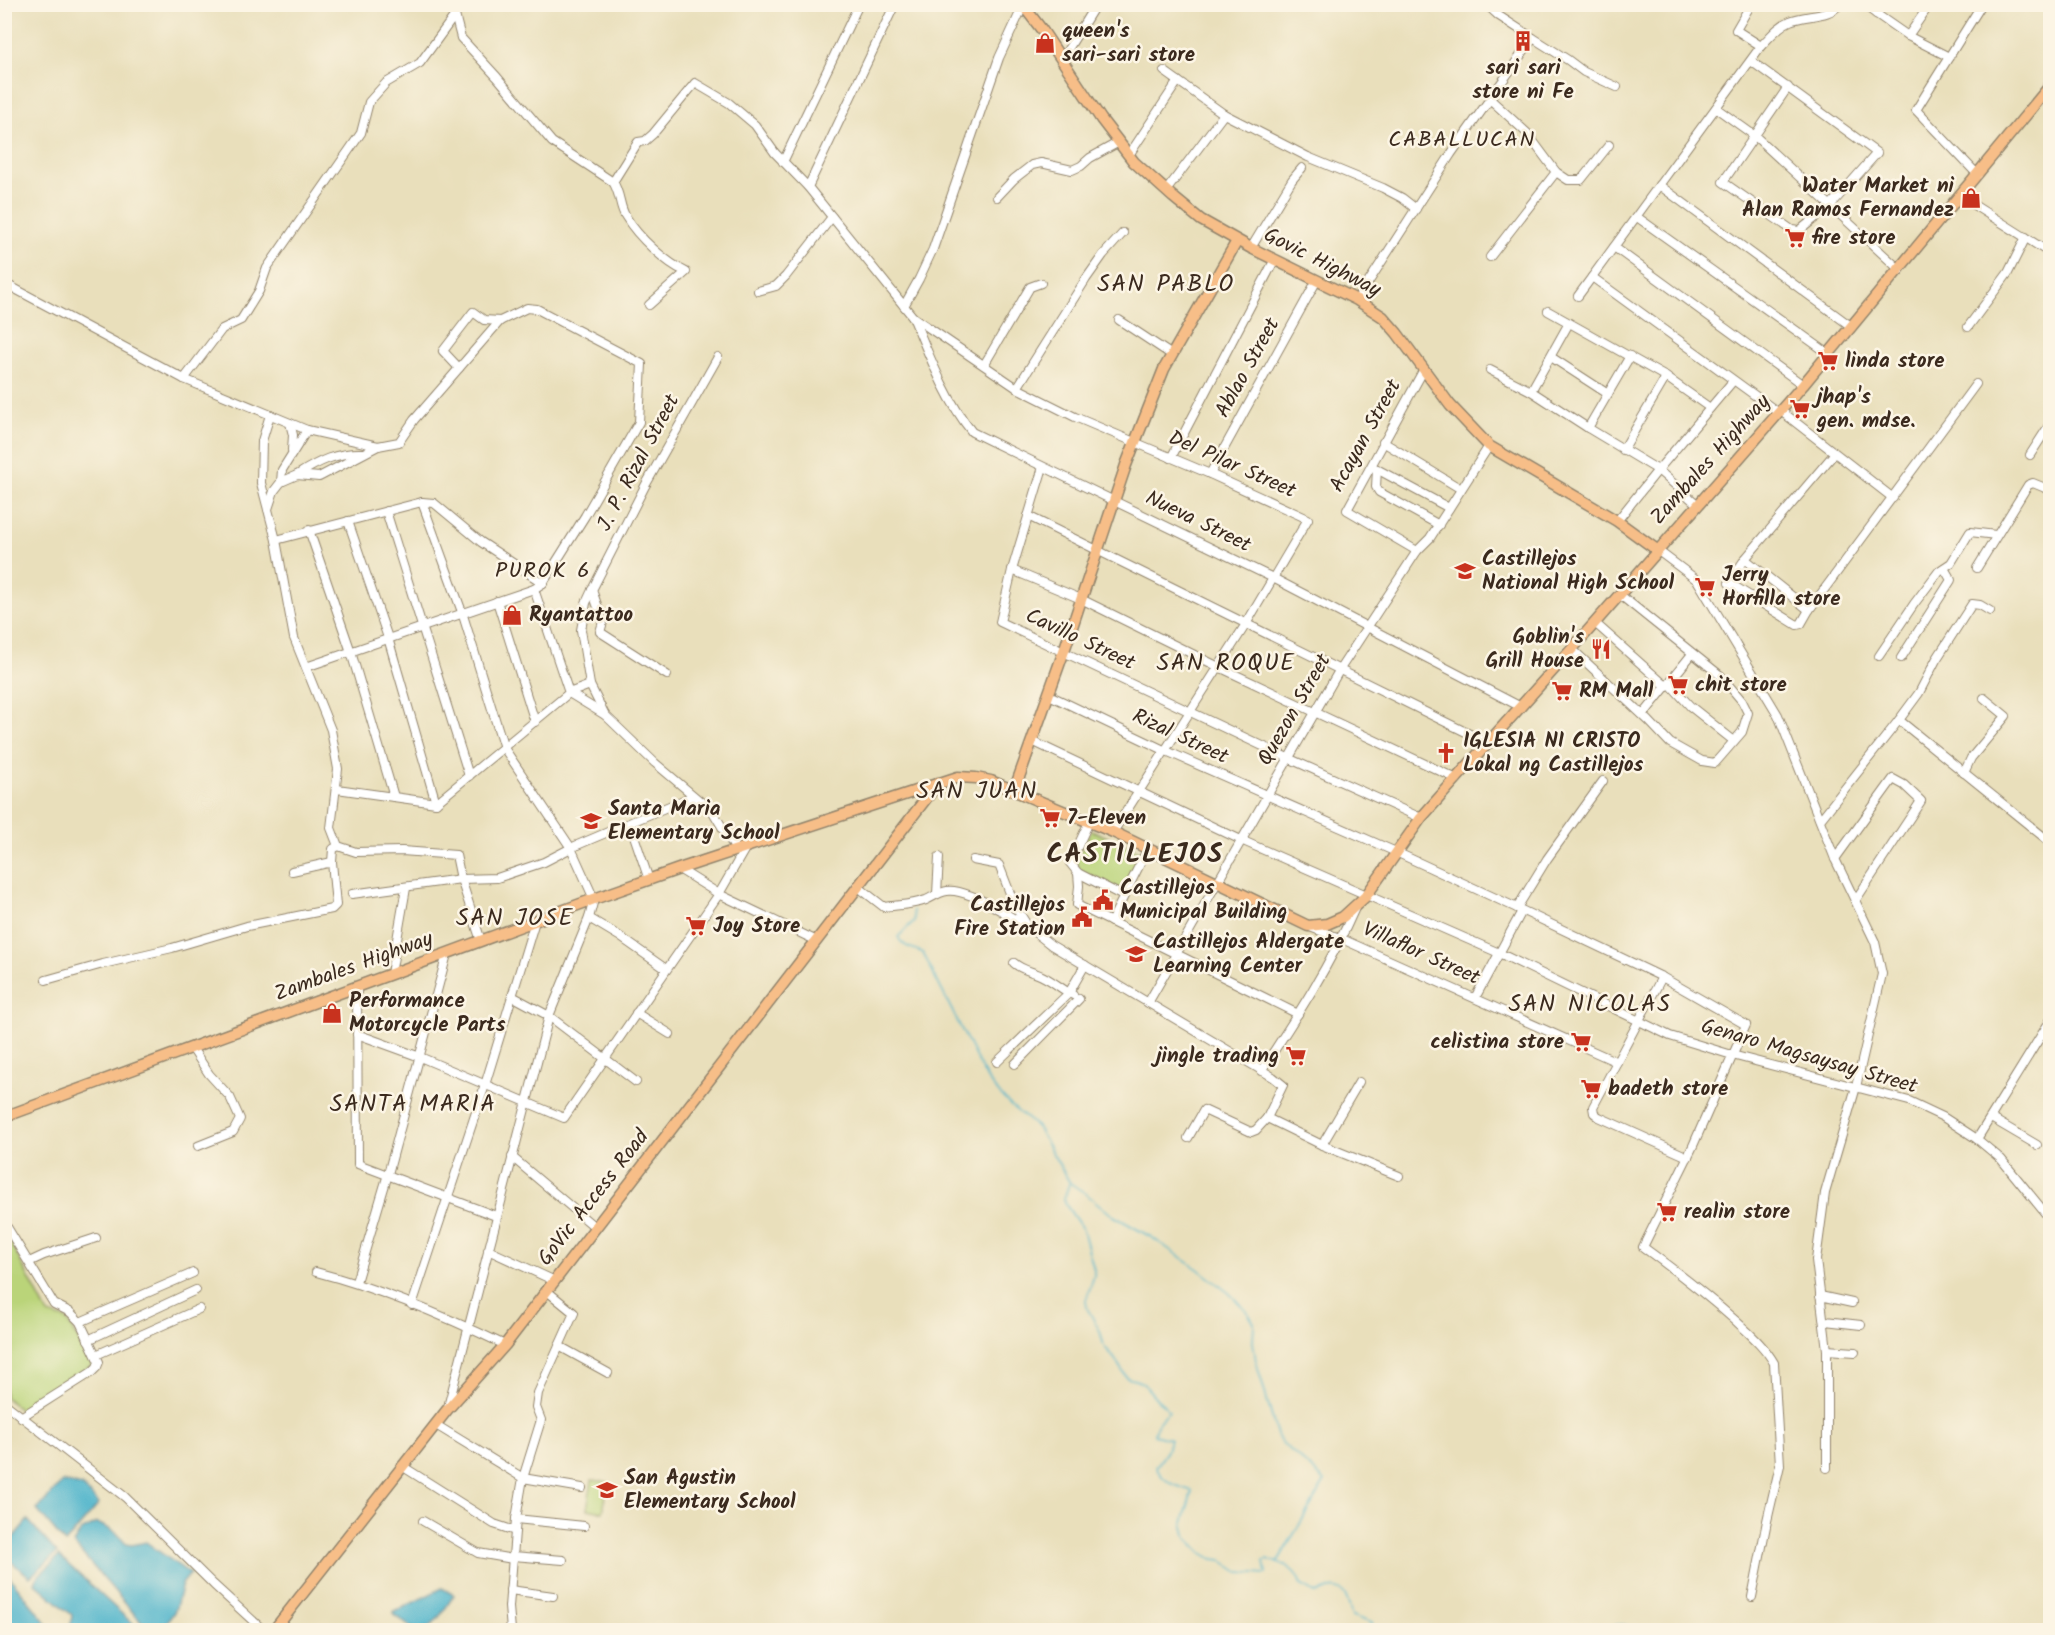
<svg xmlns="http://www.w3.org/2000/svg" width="2055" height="1635" viewBox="0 0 2055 1635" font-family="Kalam,sans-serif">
  <rect width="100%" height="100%" fill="#fcf5e5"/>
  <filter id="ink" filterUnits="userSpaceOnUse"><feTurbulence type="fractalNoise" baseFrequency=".0167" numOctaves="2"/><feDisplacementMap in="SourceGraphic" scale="12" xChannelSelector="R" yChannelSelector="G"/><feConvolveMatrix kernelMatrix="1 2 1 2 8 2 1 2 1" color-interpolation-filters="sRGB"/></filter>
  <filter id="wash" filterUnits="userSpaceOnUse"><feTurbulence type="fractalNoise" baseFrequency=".008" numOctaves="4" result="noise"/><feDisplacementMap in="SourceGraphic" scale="24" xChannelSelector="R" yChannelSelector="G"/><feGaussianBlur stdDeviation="1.35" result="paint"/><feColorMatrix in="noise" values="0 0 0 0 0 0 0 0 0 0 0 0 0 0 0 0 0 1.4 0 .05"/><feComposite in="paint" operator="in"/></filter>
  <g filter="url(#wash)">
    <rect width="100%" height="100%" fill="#e9dfbb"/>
    <!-- green -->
    <g fill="#bad479" stroke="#7a7f4c" stroke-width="1.5">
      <polygon points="1091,830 1144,853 1125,892 1080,871 1076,862"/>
      <polygon points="8,1238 48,1314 66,1319 93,1365 21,1411 5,1397 4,1240"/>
      <polygon points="592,1480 608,1482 603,1512 587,1509"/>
    </g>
    <!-- water -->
    <g fill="#4cb3cb" stroke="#446e74" stroke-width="1.5">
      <polygon points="62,1482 82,1486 99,1504 65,1543 37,1510"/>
      <polygon points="28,1520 57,1553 30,1577 4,1556 5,1547"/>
      <polygon points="97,1523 116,1532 126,1544 132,1545 146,1542 190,1574 182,1584 175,1611 161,1630 148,1630 73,1543 81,1531"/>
      <polygon points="59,1556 135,1626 130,1630 70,1630 72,1615 35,1583 37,1577"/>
      <polygon points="5,1574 7,1574 52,1630 5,1630"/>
      <path d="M 442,1588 L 454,1595 C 447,1605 432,1634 418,1630 C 410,1629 401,1619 394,1615 L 394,1612 Z"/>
    </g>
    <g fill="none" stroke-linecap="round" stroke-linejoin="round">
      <!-- stream -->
      <g stroke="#4cb3cb" stroke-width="1.5">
        <path d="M 913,910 L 914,921 L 898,937 C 903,948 914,948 923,953 L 982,1070 L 993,1087 L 1011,1106 L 1037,1127 L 1070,1183 L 1085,1193 L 1112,1215 L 1151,1237 L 1198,1269 L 1229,1293 L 1247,1311 L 1254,1323 L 1253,1342 L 1256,1361 L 1277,1435 L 1280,1441 L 1325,1481 L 1277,1563"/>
        <path d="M 1069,1184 L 1064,1199 L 1066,1205 L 1083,1230 L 1094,1270 L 1094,1276 L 1086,1300 L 1087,1308 L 1100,1331 L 1104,1346 L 1114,1358 L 1127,1378 C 1146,1382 1144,1385 1155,1397 C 1159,1403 1165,1404 1169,1411 C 1162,1419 1155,1423 1154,1435 L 1170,1439 L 1167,1451 L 1156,1467 C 1163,1483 1177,1486 1192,1491 L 1183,1523 L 1187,1538 L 1202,1553 L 1213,1559 L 1221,1560 L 1239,1572 L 1266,1574 L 1264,1561 L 1267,1559 C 1284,1566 1295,1566 1301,1585 L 1315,1593 C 1320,1592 1324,1591 1329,1589 C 1347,1585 1348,1604 1352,1616 L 1372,1623 L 1375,1630"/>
        <path d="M 1605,1630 C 1616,1624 1623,1622 1634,1630"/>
      </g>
    </g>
  </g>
  <g filter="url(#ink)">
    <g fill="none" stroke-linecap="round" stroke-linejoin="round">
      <!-- minor casing -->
      <g stroke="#92846c" stroke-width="10">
        <g id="minor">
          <polyline points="895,4 808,187 904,306 913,317 1017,388 1075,417 1210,474 1308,519 1246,624 1113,832"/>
          <polyline points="1862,4 1908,36 1949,57"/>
          <polyline points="1876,14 1883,4"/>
          <polyline points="455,15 461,38 497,77 552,142 613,182"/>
          <polyline points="1908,36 1930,4"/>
          <polyline points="1533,38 1568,60 1584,72 1617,87"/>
          <path d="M 1761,46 C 1770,37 1778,26 1790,21 C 1806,14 1829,18 1840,4"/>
          <polyline points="1062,59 1096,4"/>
          <polyline points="1751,61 1877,153 1830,206 1799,231 1792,230 1723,182 1788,87"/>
          <polyline points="1164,71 1224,114 1308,157 1383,188 1402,198 1416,209"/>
          <polyline points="1491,100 1527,133 1556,172 1568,180 1581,180 1609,145"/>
          <polyline points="1716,108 1755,136 1900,270"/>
          <polyline points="1129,155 1178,81"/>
          <polyline points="783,162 859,4"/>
          <polyline points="1978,175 1916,110 1982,4"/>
          <polyline points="1659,185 1852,327"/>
          <polyline points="1166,191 1224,114"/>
          <polyline points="997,197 1014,179 1032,165 1041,163 1072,170 1081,166 1090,158 1119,142"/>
          <polyline points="1961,197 2050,253"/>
          <polyline points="1637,217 1829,354"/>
          <polyline points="1614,247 1803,385"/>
          <polyline points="1251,248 1292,180 1302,168"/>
          <polyline points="1490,257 1556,172"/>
          <polyline points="1592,277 1779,413"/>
          <polyline points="4,283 184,379 307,430 378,446"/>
          <polyline points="758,291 776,286 786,276 832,217"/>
          <polyline points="1578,296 1761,46 1736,30 1751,4"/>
          <polyline points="1357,300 1451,154 1533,38 1499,16 1486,4"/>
          <path d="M 649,305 L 686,272 C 665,262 638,237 626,217 C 619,207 621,194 613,182 L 638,142 L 645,141 L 653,134 L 695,83 L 729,103 L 755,125 L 775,153 L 808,187"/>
          <polyline points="904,306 919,279 933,249 999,58 1023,6"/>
          <polyline points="1548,311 1666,377 1710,408"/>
          <path d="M 913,317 C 929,355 946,400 972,432 L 1273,578 L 1521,707"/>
          <polyline points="1119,320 1172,355"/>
          <polyline points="1968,327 2008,273 2026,237"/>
          <polyline points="718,357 645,486 592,590 586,603 581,630 590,685 605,715 655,763 713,812 736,850"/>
          <polyline points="1551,357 1608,394"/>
          <polyline points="984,365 1030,287 1041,283"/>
          <polyline points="459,368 443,351 473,312 484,320 500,321"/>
          <polyline points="1490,370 1531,391 1588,428 1658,470 1698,505"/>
          <polyline points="184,379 222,329 241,320 259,291 267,268 361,133 369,102 386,83 420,63 455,15 454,4"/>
          <polyline points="1017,388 1086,279 1103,255 1123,233"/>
          <polyline points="1531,391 1569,323"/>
          <polyline points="1781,411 1893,498"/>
          <polyline points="270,415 262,441 261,483 276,540 294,638 331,730 338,769 331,828 338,846 356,852 402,851 456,855 461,879 481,941"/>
          <polyline points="290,423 293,435 292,450"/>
          <polyline points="1588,428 1630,356"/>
          <polyline points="1383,442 1461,489"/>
          <polyline points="1623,450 1666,377"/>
          <polyline points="2030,455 2050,424"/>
          <polyline points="1171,458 1275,259"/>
          <polyline points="1043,467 1012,570 1000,622 1288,758 1421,818"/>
          <polyline points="1373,467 1449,508"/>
          <polyline points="1377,469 1376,487 1379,492 1439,525"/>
          <polyline points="1210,474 1317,280"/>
          <path d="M 297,475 C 319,461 337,452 363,453"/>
          <polyline points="281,482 282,470 307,430"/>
          <polyline points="422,502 462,612 504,748 571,848 594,899 589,918 549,1016 448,1407"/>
          <polyline points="268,509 274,491 281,482 297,475 319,477 378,446 399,442 414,420 500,321 527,308 537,309 642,364 639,422 585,516 543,583 534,589 306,667"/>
          <polyline points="386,511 469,776"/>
          <polyline points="1028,516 1488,743"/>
          <polyline points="348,521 388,638 436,803"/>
          <polyline points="1617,521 1658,470 1733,381"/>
          <polyline points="309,530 351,652 394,797"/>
          <polyline points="276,540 422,502 434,503 481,542 543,583"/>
          <polyline points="1657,550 1697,580 1778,715 1835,859 1875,942 1882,974 1856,1087 1825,1193 1816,1260 1827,1350 1827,1468"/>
          <polyline points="1417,551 1347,510 1423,371"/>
          <polyline points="1745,559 1809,610 1976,384"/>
          <polyline points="1977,568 2028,485 2033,483 2050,490"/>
          <polyline points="1012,570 1081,599 1219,667 1457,779"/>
          <polyline points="592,590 603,622 600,632 667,675"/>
          <polyline points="497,601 535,722"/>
          <polyline points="1809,610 1801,624 1797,625 1729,583 1745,559 1834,454"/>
          <polyline points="1595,623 1666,686"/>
          <polyline points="1572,649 1649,721 1670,743 1702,761 1715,763 1742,732 1748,713 1742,701 1721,676 1619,594"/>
          <polyline points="1879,656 1914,604 1939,571 1951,563 1970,532 1996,535"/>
          <polyline points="1901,658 1951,580 1944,568"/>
          <polyline points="1669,683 1690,706 1734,741"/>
          <polyline points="569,693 605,715"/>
          <polyline points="569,693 590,685"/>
          <path d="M 1049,695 L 1164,750 L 1396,852 L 1517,908 L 1662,977 L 1746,1025 L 1692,1148 L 1643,1247 C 1676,1271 1707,1295 1737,1322 C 1751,1335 1765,1347 1774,1363 L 1780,1465 L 1767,1521 L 1752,1597"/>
          <polyline points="1643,715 1692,654"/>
          <polyline points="1899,720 1919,693 1936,660 1972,604 1980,605 1990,611"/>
          <polyline points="1032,741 1241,840 1499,953 1670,1036 1732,1055 1909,1101 1943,1117 1977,1139 2001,1159 2050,1219"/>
          <polyline points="1964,773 1971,758 2006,716 1984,698"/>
          <polyline points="337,789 436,803 569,693 534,589"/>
          <polyline points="1820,820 1899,720 2050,842"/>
          <polyline points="1089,822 1070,863 1078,873 1123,896"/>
          <polyline points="630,824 649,880"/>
          <polyline points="1835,859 1893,779 1904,785 1921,801 1855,901"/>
          <polyline points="973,860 999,865 1015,906 1027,925"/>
          <polyline points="679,869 719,894 815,940"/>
          <polyline points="292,871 332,862"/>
          <polyline points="1078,873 1079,886 1077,905 1298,1014"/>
          <path d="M 857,886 L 884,907 C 897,905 913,905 926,900 C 933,897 939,892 947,891 C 972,888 1032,929 1051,945 L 1273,1077 L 1283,1085 L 1267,1118"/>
          <polyline points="352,894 461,879 497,878 544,862 575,846 693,796"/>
          <polyline points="937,894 939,857"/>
          <polyline points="1517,908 1547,859 1603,781"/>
          <polyline points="589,918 619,936 666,969"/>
          <polyline points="1111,922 1148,848"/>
          <polyline points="1310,927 1342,939 1617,1062"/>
          <path d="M 1014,963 C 1023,971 1033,971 1044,977 C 1054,982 1063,990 1073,995"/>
          <polyline points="391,974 406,888"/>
          <polyline points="1662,977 1593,1107 1594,1113 1599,1117 1688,1157"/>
          <polyline points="46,980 103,964 172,948 247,926 332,909 336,905 332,862 333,849 338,846"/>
          <polyline points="357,987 358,1164 496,1216"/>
          <polyline points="512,996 549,1016 636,1082"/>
          <polyline points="1475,998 1522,911"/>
          <polyline points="1148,1003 1340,669 1417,551 1430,538 1489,446"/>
          <polyline points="636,1013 670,1034"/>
          <polyline points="357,1034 420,1057 564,1118 719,894 746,847"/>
          <polyline points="192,1048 209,1074 230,1097 240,1119 233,1132 198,1146"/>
          <polyline points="997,1062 1069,993 1085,965"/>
          <polyline points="1015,1064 1079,999"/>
          <path d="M 1261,1071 C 1295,1019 1330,966 1355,908"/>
          <polyline points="1991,1118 2037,1145"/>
          <polyline points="1188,1138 1204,1110 1251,1132 1256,1130 1267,1118 1322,1145 1399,1176"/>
          <polyline points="1977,1139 2050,1021"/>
          <polyline points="1322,1145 1359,1082"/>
          <polyline points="512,1157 596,1228"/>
          <polyline points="4,1222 54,1304 70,1312 80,1322 99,1362 97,1367 92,1372 21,1417"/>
          <polyline points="488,1250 555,1281"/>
          <polyline points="29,1262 44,1255 96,1238"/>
          <path d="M 316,1272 C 381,1289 445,1316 505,1345"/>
          <polyline points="356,1282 388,1174 447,954"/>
          <polyline points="1820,1296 1852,1303"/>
          <polyline points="412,1305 485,1085 535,921"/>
          <polyline points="1825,1321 1861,1325"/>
          <polyline points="80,1322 193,1273"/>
          <polyline points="88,1340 196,1290"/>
          <polyline points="559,1346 608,1373"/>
          <polyline points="1827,1350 1855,1352"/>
          <polyline points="96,1355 199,1309"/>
          <polyline points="4,1403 125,1497 214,1585 263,1630"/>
          <polyline points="436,1425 523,1478 582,1488"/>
          <polyline points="402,1466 494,1524 515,1531"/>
          <polyline points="516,1519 584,1526"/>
          <polyline points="423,1521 478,1553 513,1559"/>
          <polyline points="513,1556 563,1560"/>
          <polyline points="510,1590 553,1596"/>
          <polyline points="511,1630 509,1607 516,1519 523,1478 541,1420 536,1407 538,1393 574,1313 547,1291"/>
        </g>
      </g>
      <!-- major casing -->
      <g stroke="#92846c" stroke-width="13">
        <g id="major">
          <polyline points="1022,4 1042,30 1101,119 1134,162 1173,197 1201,220 1251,248 1357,300 1383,317 1397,333 1450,405 1489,446 1617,521 1657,550"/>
          <polyline points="1014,791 1064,651 1126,465 1164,369 1237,241"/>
          <polyline points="4,1117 594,899 679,869 958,777 976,778 991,781 1113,832 1308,926 1327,924 1343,917 1366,896 1421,818 1572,649 1803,385 2050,86"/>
          <polyline points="274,1630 447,1410 505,1345 938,783"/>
        </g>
      </g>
      <!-- minor -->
      <use href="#minor" stroke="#fff" stroke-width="8"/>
      <!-- major -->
      <use href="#major" stroke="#f7be88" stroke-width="10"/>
    </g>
  </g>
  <!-- icons -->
  <defs>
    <g id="building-bare" transform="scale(1.62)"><path d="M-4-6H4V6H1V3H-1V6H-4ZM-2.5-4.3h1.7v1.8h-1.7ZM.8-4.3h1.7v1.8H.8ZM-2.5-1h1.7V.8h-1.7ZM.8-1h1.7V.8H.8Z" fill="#c8321e" stroke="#fcf5e5" stroke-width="2.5" paint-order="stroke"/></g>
    <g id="shop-bare" transform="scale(1.62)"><path d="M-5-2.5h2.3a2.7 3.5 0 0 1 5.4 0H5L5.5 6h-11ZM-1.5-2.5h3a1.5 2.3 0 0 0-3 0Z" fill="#c8321e" stroke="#fcf5e5" stroke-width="2.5" paint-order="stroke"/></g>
    <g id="supermarket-bare" transform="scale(1.62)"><path d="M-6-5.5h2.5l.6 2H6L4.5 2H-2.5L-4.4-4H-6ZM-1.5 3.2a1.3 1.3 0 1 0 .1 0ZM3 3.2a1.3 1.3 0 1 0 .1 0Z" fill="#c8321e" stroke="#fcf5e5" stroke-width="2.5" paint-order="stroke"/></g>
    <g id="school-bare" transform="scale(1.62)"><path d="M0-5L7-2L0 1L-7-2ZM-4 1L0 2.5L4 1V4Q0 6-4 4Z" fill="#c8321e" stroke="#fcf5e5" stroke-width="2.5" paint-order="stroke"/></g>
    <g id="restaurant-bare" transform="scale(1.62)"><path d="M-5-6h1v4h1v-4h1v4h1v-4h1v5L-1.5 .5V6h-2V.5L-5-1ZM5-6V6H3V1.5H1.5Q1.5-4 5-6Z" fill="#c8321e" stroke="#fcf5e5" stroke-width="2.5" paint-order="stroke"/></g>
    <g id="church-bare" transform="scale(1.62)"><path d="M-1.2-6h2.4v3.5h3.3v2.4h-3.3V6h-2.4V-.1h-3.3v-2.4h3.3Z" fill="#c8321e" stroke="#fcf5e5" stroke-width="2.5" paint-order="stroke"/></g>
    <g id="civic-bare" transform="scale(1.62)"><path d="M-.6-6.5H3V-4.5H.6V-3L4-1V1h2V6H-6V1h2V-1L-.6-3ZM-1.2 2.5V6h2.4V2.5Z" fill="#c8321e" stroke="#fcf5e5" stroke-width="2.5" paint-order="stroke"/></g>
  </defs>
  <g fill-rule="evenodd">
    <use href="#building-bare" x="1523" y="41"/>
    <use href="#shop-bare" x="1045" y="43"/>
    <use href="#shop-bare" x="1971" y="198"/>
    <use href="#supermarket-bare" x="1795" y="238"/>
    <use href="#supermarket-bare" x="1828" y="361"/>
    <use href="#supermarket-bare" x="1800" y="409"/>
    <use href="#school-bare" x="1465" y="571"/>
    <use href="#supermarket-bare" x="1705" y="587"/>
    <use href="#shop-bare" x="512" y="615"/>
    <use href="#restaurant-bare" x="1601" y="649"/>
    <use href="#supermarket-bare" x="1678" y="685"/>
    <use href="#supermarket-bare" x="1562" y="691"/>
    <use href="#church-bare" x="1446" y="753"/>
    <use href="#supermarket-bare" x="1050" y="818"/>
    <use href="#school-bare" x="591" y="821"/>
    <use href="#civic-bare" x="1103" y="900"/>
    <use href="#civic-bare" x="1082" y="917"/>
    <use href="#supermarket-bare" x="696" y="926"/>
    <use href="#school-bare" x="1136" y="954"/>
    <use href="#shop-bare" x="332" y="1013"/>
    <use href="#supermarket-bare" x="1581" y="1042"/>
    <use href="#supermarket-bare" x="1296" y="1056"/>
    <use href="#supermarket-bare" x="1591" y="1089"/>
    <use href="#supermarket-bare" x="1667" y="1212"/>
    <use href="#school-bare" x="607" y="1490"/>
  </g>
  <g text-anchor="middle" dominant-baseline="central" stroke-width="5" stroke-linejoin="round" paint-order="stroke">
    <!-- poi labels -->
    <g font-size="21" font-weight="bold" fill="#3b2a1e" stroke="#fcf5e5" text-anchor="start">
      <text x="1062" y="31">queen's<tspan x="1062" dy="24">sari-sari store</tspan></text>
      <text x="1523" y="68" text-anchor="middle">sari sari<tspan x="1523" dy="24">store ni Fe</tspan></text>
      <text x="1954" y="186" text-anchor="end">Water Market ni<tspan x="1954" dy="24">Alan Ramos Fernandez</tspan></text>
      <text x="1812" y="238">fire store</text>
      <text x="1845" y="361">linda store</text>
      <text x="1817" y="397">jhap's<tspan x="1817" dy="24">gen. mdse.</tspan></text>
      <text x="1482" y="559">Castillejos<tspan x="1482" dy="24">National High School</tspan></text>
      <text x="1722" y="575">Jerry<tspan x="1722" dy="24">Horfilla store</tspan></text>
      <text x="529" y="615">Ryantattoo</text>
      <text x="1584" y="637" text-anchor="end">Goblin's<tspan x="1584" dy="24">Grill House</tspan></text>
      <text x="1695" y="685">chit store</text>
      <text x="1579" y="691">RM Mall</text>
      <text x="1463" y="741">IGLESIA NI CRISTO<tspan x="1463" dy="24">Lokal ng Castillejos</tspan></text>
      <text x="608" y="809">Santa Maria<tspan x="608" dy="24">Elementary School</tspan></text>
      <text x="1067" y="818">7-Eleven</text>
      <text x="1120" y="888">Castillejos<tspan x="1120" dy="24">Municipal Building</tspan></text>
      <text x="1065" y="905" text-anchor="end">Castillejos<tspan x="1065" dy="24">Fire Station</tspan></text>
      <text x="713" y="926">Joy Store</text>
      <text x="1153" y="942">Castillejos Aldergate<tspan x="1153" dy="24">Learning Center</tspan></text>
      <text x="349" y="1001">Performance<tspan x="349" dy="24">Motorcycle Parts</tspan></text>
      <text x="1564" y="1042" text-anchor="end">celistina store</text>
      <text x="1279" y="1056" text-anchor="end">jingle trading</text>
      <text x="1608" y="1089">badeth store</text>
      <text x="1684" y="1212">realin store</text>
      <text x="624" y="1478">San Agustin<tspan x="624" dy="24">Elementary School</tspan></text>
    </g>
    <!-- street labels -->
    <g font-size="21" fill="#3b2a1e" stroke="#fcf5e5">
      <text transform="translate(1322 263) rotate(27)">Govic Highway</text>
      <text transform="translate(1248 368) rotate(-61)">Ablao Street</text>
      <text transform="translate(1366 436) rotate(-61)">Acayan Street</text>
      <text transform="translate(1711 460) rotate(-48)">Zambales Highway</text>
      <text transform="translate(639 463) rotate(-62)">J. P. Rizal Street</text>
      <text transform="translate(1232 465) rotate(24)">Del Pilar Street</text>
      <text transform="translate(1198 522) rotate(26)">Nueva Street</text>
      <text transform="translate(1080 640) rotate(25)">Cavillo Street</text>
      <text transform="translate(1295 710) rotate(-60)">Quezon Street</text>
      <text transform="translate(1180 737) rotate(25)">Rizal Street</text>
      <text transform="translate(1421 954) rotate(24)">Villaflor Street</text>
      <text transform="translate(354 967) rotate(-20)">Zambales Highway</text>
      <text transform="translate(1809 1057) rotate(16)">Genaro Magsaysay Street</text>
      <text transform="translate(594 1198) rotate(-52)">GoVic Access Road</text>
    </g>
    <!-- neighbourhood labels -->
    <g font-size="22" letter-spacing="1.5" fill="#3b2a1e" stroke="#fcf5e5">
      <text x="1462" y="140">CABALLUCAN</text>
      <text x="543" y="571">PUROK 6</text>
    </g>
    <!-- quarter labels -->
    <g font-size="24" letter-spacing="1.5" fill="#3b2a1e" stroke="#fcf5e5">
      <text x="1166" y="284">SAN PABLO</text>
      <text x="1226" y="663">SAN ROQUE</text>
      <text x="977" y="791">SAN JUAN</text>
      <text x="515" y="918">SAN JOSE</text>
      <text x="1590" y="1004">SAN NICOLAS</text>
      <text x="413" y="1104">SANTA MARIA</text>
    </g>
    <!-- district labels -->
    <g font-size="27" font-weight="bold" letter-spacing="1.5" fill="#3b2a1e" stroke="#fcf5e5">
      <text x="1135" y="854">CASTILLEJOS</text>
    </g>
  </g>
  <!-- margin -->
  <rect width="2055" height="1635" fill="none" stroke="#fcf5e5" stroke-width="24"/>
</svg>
